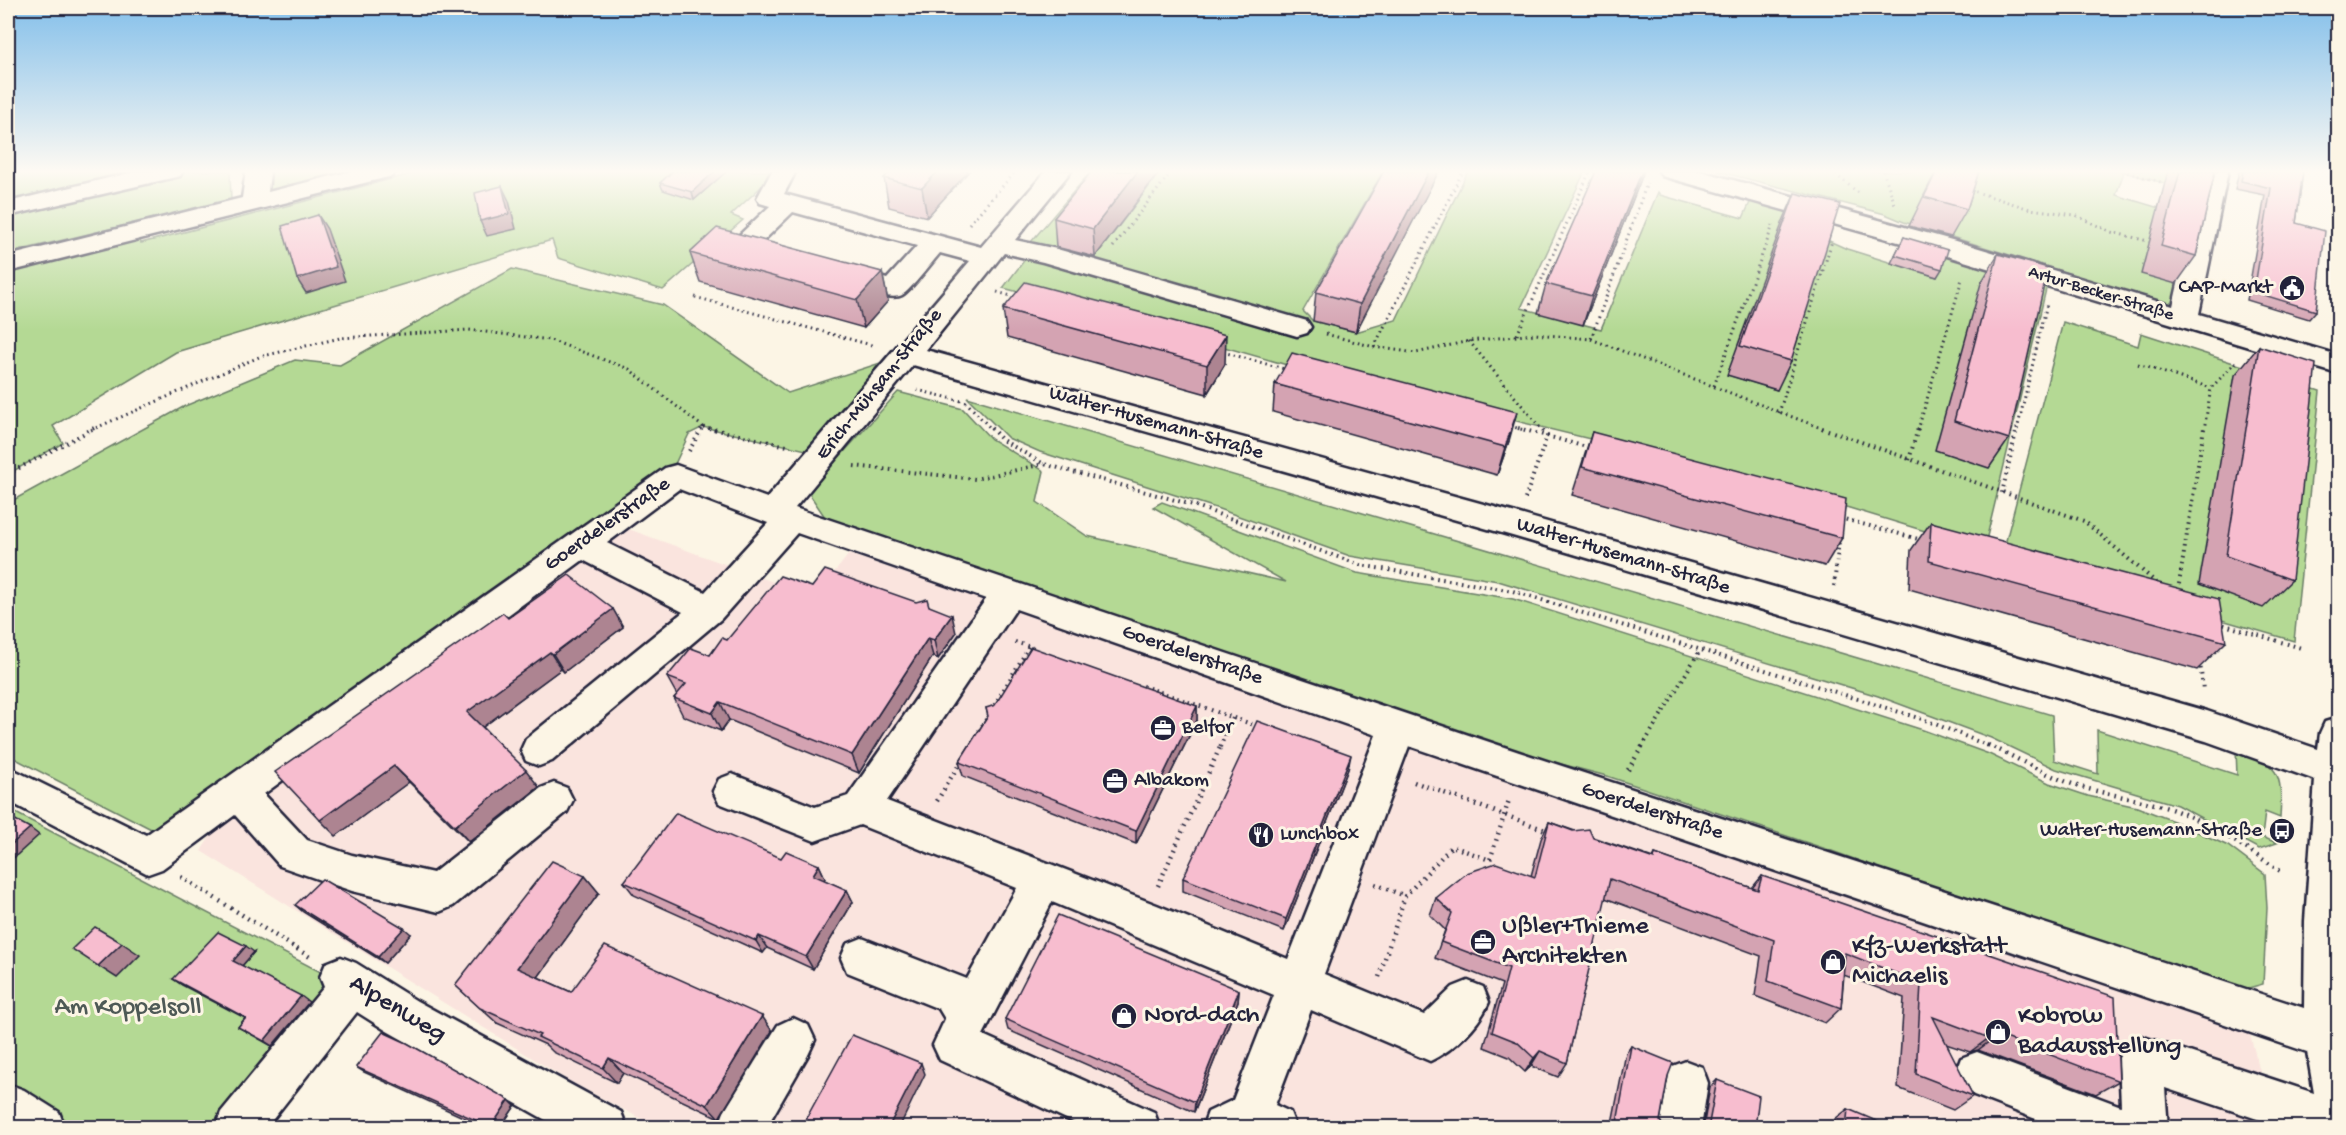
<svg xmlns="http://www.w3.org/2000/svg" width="2346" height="1135" viewBox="0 0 2346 1135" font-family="'Gochi Hand',sans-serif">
  <rect width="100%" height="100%" fill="#fcf5e5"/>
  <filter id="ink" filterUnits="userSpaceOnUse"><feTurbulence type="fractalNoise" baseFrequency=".0167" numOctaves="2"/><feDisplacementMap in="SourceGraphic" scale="12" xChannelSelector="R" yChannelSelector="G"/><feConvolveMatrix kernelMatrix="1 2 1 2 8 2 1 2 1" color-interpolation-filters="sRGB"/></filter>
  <g filter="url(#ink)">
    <!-- built -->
    <polygon fill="#fae4de" points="623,527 815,597 849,554 2249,1031 2275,1127 657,1127 569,1081 201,851 219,823"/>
    <!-- green -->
    <g fill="#b4d994" stroke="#6b7e68" stroke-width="1.5">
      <polygon points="8,171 230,171 231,200 8,253"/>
      <polygon points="266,171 348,171 264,192"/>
      <polygon points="423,171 778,171 731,215 743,220 663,290 558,258 552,240 176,352 53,426 63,443 8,474 8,271 139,238 141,243"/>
      <polygon points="1091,171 1117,171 1053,251 1031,242"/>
      <polygon points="1161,171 1383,171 1303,311 1313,321 1356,332 1396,320 1468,171 1585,171 1521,308 1601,329 1658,192 1660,195 1743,218 1752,198 1832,220 1728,375 1777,390 1825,239 1847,249 1937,277 1945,254 2047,285 1984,549 1751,478 1294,367 1151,326 1003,288 1026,258 1083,273"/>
      <polygon points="1717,171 2216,171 2211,196 2124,172 2116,195 2166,210 2186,310 1904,222 1885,214"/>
      <polygon points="512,269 663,305 788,393 908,354 824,454 703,427 689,434 674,466 159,833 8,755 8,503 185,406 295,360 340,365"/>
      <polygon points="2063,322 2138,346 2141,333 2320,391 2294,641 2002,556"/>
      <polygon points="898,392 963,409 991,439 1044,471 1037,502 1087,536 1286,582 1153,507 1162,502 1357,573 1513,599 1923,730 1989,754 2049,783 2088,796 2137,807 2176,822 2228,846 2265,874 2267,908 2263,984 2245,989 2175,975 1829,850 1607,776 1465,739 827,520 808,492"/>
      <path d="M 967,397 L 2052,715 L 2054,760 L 2098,774 L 2097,730 L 2237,775 L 2236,749 C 2278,766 2283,769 2280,818 L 2265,812 L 2262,837 L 2277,843 L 2259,849 L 2177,805 L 2056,769 L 1991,738 L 1878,696 L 1498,581 L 1350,556 L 1216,508 L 1040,452 L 1008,438 Z"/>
      <polygon points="8,809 361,993 256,1127 8,1127"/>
    </g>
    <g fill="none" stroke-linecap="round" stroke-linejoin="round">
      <!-- minor casing -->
      <g stroke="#22223b" stroke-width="5">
        <g id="minor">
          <polygon points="138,171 183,171 180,176 8,216 8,202"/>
          <polygon points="246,171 270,171 268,192 352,171 395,171 392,176 8,272 8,256 242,198"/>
          <path d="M 772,171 L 796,171 L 784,194 L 981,247 L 1046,171 L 1071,171 L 1015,240 L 1057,249 L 1307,321 L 1311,327 L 1307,333 L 1297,336 L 1043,262 L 1004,253 L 926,350 L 1516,513 L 2207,711 L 2318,749 L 2320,733 L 2325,722 L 2338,718 L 2338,1128 L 2284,1128 L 2165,1088 L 2168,1128 L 2059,1128 L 1961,1090 L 1955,1074 L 1961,1058 L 1977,1052 L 2121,1106 L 2119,1058 L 2126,1043 L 2141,1036 L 2314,1093 L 2307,1052 L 1409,746 L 1324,974 L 1424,1015 L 1453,987 L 1468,981 L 1483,987 L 1489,1002 C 1479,1026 1454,1050 1430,1061 L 1311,1010 L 1275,1105 L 1290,1112 L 1296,1128 L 1202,1128 L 1208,1112 L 1233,1100 L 1274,995 L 1052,902 L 983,1035 L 1154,1112 L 1160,1128 L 1086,1128 L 940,1060 L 933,1045 L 945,1019 L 939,1009 L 847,972 L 841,958 L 847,944 L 862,938 L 967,979 L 1017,888 L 860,825 L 815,841 L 719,803 L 713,791 L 719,779 L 732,774 L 815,807 L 848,796 L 986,599 L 797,533 L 721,619 L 552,761 L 539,766 L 526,761 L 521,750 L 526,739 L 683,612 L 583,560 L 264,794 L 307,840 L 352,855 L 433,873 L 541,788 L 554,783 L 567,788 L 573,800 L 567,812 L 453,906 L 439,912 L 352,891 L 280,866 L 235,815 L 162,869 L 148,874 L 8,801 L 8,767 L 146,835 L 665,468 L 676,465 L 767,498 L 970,261 L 940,253 C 932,262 911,290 902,295 C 890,302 847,285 833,281 L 829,275 L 833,269 L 842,267 L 887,279 L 917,246 L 793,212 L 760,244 L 781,250 L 785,256 L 781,262 L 772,264 L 733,253 L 729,247 L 733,241 L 770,206 L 760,203 L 757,198 ZM 913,365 L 1516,537 L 2206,741 L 2315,780 L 2305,921 L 2304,1008 L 1519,752 L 795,508 ZM 679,489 L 768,523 L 705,592 L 607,543 ZM 1016,609 L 1376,735 L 1288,959 L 1157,905 L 887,801 Z"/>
          <polygon points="1659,171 1700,171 1952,240 2173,306 2204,171 2228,171 2199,314 2338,355 2338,374 1934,252 1662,176"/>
          <polygon points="341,957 356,963 417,1001 621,1112 627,1128 560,1128 387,1031 357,1012 266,1128 215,1128 221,1112 324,987 320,977 326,963"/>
          <polygon points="793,1018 808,1025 815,1040 808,1055 766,1128 718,1128 724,1112 778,1025"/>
          <polygon points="1686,1061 1702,1067 1708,1083 1701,1128 1656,1128 1664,1083 1670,1067"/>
          <polygon points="8,1084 24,1090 59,1112 65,1128 8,1128"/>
        </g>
      </g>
      <!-- path-far2 -->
      <g stroke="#22223b" stroke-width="3" stroke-dasharray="1.5 4" stroke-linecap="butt">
        <polyline points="1831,171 1860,194"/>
        <polyline points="1883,171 1896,207"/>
        <polyline points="1929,171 1938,178"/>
        <polyline points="2122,171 2168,184"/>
        <polyline points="1970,190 2030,209 2075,215 2111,232 2152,242"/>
        <polyline points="969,224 1016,171"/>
        <polyline points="1113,247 1172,171"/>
        <polyline points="997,292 1015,297"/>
        <polyline points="695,297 875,346"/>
        <polyline points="1326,334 1374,347 1416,353 1469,341 1535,334 1591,339 1647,183"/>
        <polyline points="1517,335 1590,171"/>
        <polyline points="1591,339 1826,430"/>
        <polyline points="1469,341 1542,430"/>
        <polyline points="1374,347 1463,171"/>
        <polyline points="1223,352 1288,370"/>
        <polyline points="2138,364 2211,388"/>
        <polyline points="1714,386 1773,225"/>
        <polyline points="917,390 966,402 992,430"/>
        <polyline points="1779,413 1832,241"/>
        <polyline points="1510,426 1524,430"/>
        <polyline points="703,427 715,430"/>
        <polyline points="91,430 259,357 340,338 469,330 550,340 629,369 703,427 701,430"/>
        <polyline points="1918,430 1962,279"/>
        <polyline points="2017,430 2047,304"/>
        <polyline points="2204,430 2211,388 2236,362"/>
      </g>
      <!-- path-far1 -->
      <g stroke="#22223b" stroke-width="4" stroke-dasharray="1.5 4.5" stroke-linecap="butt">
        <polyline points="709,428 787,446"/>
        <polyline points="991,428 1002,440 1044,464 1193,505 1360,565 1513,591 1928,721 1991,747"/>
        <polyline points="1518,428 1590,448"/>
        <polyline points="1822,428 2084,521 2158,584"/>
        <polyline points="689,451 702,428"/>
        <polyline points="1909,460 1918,428"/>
        <polyline points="854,466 975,479 1044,464"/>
        <polyline points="8,474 94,428"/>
        <polyline points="2002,493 2017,428"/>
        <polyline points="1525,499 1547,436 1541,428"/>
        <polyline points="1840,518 1922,540"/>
        <polyline points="1834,586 1839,540"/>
        <polyline points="2178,590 2204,428"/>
        <polyline points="2218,623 2301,648"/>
        <polyline points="1015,642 1034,648"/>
        <polyline points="2200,662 2203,690"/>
        <polyline points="1143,686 1257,726"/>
        <polyline points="976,736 1029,647"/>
        <polyline points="1220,747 1233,718"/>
        <polyline points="1642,747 1700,650"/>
      </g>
      <!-- path -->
      <g stroke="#22223b" stroke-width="4.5" stroke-dasharray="1.5 5" stroke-linecap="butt">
        <path d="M 1988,745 C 2020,759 2050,778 2085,788 C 2114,796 2145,800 2174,810 C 2212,824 2248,850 2282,872"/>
        <polyline points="1628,770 1643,745"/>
        <polyline points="1414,782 1548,831"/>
        <polyline points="937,801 961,761"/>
        <polyline points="181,877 310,957"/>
        <polyline points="1375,884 1405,896"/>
        <polyline points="1158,886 1221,745"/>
        <polyline points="1379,977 1405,896 1452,846 1490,860 1509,800"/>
      </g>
      <!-- minor -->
      <use href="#minor" fill="#fcf5e5" fill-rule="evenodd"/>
    </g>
    <!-- wall -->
    <g fill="#d4a3b2" stroke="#22223b" stroke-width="1.5">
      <polygon points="669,171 727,171 694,200 663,190 660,183 670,174"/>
      <polygon points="891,171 969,171 927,217 889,207 884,178"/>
      <polygon points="1092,171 1160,171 1095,257 1056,247 1054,218"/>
      <polygon points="1384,171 1356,332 1313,321 1316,292"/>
      <polygon points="1936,171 1979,171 1967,209 1951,237 1909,226"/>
      <polygon points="2168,171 2215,171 2196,256 2176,284 2141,274"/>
      <polygon points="2239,171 2303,171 2296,223 2316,311 2309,319 2247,300 2265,195 2235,189"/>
      <polygon points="1641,179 1583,325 1538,313 1546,284"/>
      <polygon points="1795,193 1791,361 1777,390 1727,375 1783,221"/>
      <polygon points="1904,237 1942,269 1937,277 1891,263"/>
      <polygon points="690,253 882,272 888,301 864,328 700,282"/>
      <polygon points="1998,254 2009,439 1989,468 1935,450 1981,283"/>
      <polygon points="1003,309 1225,364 1207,394 1007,338"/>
      <polygon points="2259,346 2292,580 2263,608 2199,584 2235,375"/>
      <polygon points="1275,384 1509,441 1497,475 1273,412"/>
      <polygon points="1592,432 1842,538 1825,566 1572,495"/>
      <polygon points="1931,522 2226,642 2197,670 1909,589 1911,550"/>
      <polygon points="812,587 929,606 956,633 938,659 933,656 859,773 729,720 721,731 683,716 674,698 677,695 667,677 710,655 727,640"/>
      <polygon points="613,609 623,627 564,672 561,669 483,727 539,787 469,842 409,782 336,836 508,618"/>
      <polygon points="1197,706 1197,720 1136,844 963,776 959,762 988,716 986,708"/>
      <polygon points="1348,769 1284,931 1183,891 1183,878"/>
      <polygon points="1549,822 1653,858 1655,854 1752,888 1762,876 2119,1081 2096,1094 1978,1050 1970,1052 1946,1044 1973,1096 1953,1110 1898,1088 1904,998 1844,975 1841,1008 1825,1023 1755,996 1761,956 1605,898 1567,1063 1558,1077 1531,1066 1525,1072 1509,1057 1484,1047 1502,984 1435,958 1445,930 1430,915 1436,898 1531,876 1541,839"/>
      <polygon points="781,858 819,865 825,878 824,880 847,890 853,902 813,969 767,948 763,953 634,895 624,882"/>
      <polygon points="585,876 599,893 538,977 571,992 772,1031 719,1118 623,1073 617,1083 553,1052 546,1045 497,1023 455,985"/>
      <polygon points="295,905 411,934 385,963 303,912"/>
      <polygon points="254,952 242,966 309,1002 272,1046 238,1027 245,1018 182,985 173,979"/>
      <polygon points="1239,990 1238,1001 1194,1112 1008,1030 1005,1019"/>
      <polygon points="1631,1046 1668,1076 1660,1121 1662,1124 1704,1123 1710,1087 1717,1080 1755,1128 1611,1128 1626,1053"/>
      <polygon points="356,1067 515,1106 500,1128 487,1128 364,1072"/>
      <polygon points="1848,1109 1881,1128 1834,1128 1835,1119"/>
    </g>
    <!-- shaded-wall -->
    <g fill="#ad8491" stroke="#22223b" stroke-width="1.5">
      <polygon points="715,171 727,171 694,200 692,192"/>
      <polygon points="938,171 969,171 927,217 922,188"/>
      <polygon points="1138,171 1160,171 1095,257 1093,229"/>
      <polygon points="1429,171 1439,171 1356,332 1360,304"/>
      <polygon points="1642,171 1644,171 1641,179 1583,325 1592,296"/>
      <polygon points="502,186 509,201 516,229 487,236 480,221"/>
      <polygon points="318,215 327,229 345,281 306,293 297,279"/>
      <polygon points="882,272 888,301 864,328 857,300"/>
      <polygon points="1226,335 1225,364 1207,394 1207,365"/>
      <polygon points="1517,412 1509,441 1497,475 1505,447"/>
      <polygon points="613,609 623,627 564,672 553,654"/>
      <polygon points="952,615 956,633 938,659 934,640"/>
      <polygon points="928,638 933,656 859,773 852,755"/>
      <polygon points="550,652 561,669 480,729 467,712"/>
      <polygon points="720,702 729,720 721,731 712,713"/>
      <polygon points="1197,706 1197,720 1136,844 1136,831"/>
      <polygon points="1351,755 1348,769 1284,931 1286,919"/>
      <polygon points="394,766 409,782 336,836 320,820"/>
      <polygon points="526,770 539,787 469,842 455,826"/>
      <polygon points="30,828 39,835 8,863 8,847"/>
      <polygon points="819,865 825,878 819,888 813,875"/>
      <polygon points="585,876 599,893 533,984 517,968"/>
      <polygon points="847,890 853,902 813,969 806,957"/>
      <polygon points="404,928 411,934 385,963 378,957"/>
      <polygon points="759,936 767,948 763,953 756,941"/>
      <polygon points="122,943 140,955 117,978 98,966"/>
      <polygon points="246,946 254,952 241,967 233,961"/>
      <polygon points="1239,990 1238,1001 1194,1112 1195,1102"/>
      <polygon points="301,996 309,1002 272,1046 264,1041"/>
      <polygon points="762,1016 772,1031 719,1118 707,1105"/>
      <polygon points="1998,1035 1978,1050 1970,1052 1989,1038"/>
      <polygon points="1540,1051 1531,1066 1525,1072 1534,1058"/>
      <polygon points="609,1058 623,1073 617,1083 603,1068"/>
      <polygon points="921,1063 925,1074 899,1128 888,1128"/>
      <polygon points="509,1100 515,1106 500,1128 491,1128 491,1127"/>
    </g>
    <!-- building -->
    <g fill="#f7bdcf" stroke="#22223b" stroke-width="1.5">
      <polygon points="673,171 715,171 692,192 660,183"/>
      <polygon points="891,171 938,171 922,188 884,178"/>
      <polygon points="1092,171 1138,171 1093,229 1054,218"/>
      <polygon points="1384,171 1429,171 1360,304 1316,292"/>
      <polygon points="1596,171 1642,171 1592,296 1546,284"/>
      <polygon points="1937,171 1979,171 1967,209 1924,197"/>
      <polygon points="2180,171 2215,171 2196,256 2161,246"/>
      <polygon points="2243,171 2303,171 2296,223 2325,231 2316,311 2254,292 2271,188 2241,181"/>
      <polygon points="502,186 509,214 480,221 475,193"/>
      <polygon points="1795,193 1840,204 1791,361 1740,346"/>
      <polygon points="318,215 336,267 297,279 282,226"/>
      <polygon points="717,228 882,272 857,300 690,253"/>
      <polygon points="1904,237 1948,250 1942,269 1895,255"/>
      <polygon points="1998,254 2048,268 2009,439 1954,421"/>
      <polygon points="1025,282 1226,335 1207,365 1003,309"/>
      <polygon points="2259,346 2316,364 2292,580 2226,556"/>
      <polygon points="1292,353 1517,412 1505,447 1275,384"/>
      <polygon points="1592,432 1846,499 1842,538 1582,467"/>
      <polygon points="1931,522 2219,599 2226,642 1929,561"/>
      <polygon points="825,570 916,602 927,599 929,606 952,615 934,640 928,638 852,755 720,702 712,713 674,698 686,684 667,677 691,648 710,655 722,638 727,640 780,576 812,587"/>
      <polygon points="569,575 613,609 553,654 550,652 467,712 526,770 455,826 394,766 320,820 275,772 503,613 508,618"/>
      <polygon points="1031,647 1197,706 1136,831 959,762 988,716 986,708 995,705"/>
      <polygon points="1257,721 1351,755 1286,919 1183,878"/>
      <polygon points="676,813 781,858 786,851 819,865 813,875 847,890 806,957 759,936 756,941 624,882"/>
      <polygon points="8,816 30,828 8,847"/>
      <polygon points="1549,822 1573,831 1589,829 1593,838 1654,859 1655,854 1758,890 1762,876 2115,997 2119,1081 1998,1035 1989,1038 1933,1017 1973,1096 1916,1074 1921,983 1845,953 1841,1008 1768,981 1774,940 1610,879 1567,1063 1540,1051 1534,1058 1517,1042 1492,1032 1509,968 1441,942 1452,913 1436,898 1467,873 1496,863 1535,877"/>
      <polygon points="552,861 585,876 517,968 571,992 605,946 762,1016 707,1105 609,1058 603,1068 538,1037 540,1035 480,1008 455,985"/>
      <polygon points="322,879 404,928 378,957 295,905"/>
      <polygon points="1058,915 1239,990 1195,1102 1005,1019"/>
      <polygon points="95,927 122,943 98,966 72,949"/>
      <polygon points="218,932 246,946 233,961 301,996 264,1041 238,1027 246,1018 173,979"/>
      <polygon points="383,1032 407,1043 509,1100 491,1127 356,1067"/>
      <polygon points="852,1035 921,1063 888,1128 801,1128"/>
      <polygon points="1631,1046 1673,1063 1668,1076 1660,1121 1662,1124 1709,1123 1717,1080 1759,1096 1755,1128 1616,1128"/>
      <polygon points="1848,1109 1881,1123 1881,1128 1846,1128"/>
    </g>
  </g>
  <!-- sky -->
  <linearGradient id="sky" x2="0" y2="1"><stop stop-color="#83bfea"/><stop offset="0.52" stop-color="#fefaf3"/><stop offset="1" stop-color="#fefaf3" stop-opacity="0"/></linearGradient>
  <rect width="2346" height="330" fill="url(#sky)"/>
  <!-- icons -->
  <defs>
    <g id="civic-disc" transform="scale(1.35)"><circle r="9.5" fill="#22223b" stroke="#fcf5e5"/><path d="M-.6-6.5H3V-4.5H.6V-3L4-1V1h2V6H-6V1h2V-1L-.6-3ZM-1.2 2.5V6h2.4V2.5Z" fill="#fff"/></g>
    <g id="office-disc" transform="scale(1.35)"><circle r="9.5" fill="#22223b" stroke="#fcf5e5"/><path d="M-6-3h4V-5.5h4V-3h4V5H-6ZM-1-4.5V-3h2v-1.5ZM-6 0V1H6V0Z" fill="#fff"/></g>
    <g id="bus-disc" transform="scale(1.35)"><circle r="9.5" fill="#22223b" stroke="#fcf5e5"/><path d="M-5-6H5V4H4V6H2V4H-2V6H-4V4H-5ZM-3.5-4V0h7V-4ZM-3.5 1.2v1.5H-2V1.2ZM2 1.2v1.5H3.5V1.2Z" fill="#fff"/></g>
    <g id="restaurant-disc" transform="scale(1.35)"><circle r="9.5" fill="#22223b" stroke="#fcf5e5"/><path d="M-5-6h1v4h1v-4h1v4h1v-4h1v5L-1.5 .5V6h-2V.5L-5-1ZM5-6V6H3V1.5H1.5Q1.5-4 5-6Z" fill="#fff"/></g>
    <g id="shop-disc" transform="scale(1.35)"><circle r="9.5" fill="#22223b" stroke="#fcf5e5"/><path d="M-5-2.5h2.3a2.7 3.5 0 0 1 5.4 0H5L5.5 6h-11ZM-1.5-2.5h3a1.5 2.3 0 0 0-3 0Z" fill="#fff"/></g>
  </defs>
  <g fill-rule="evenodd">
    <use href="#civic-disc" x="2292" y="288"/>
    <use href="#office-disc" x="1163" y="728"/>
    <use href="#office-disc" x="1115" y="781"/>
    <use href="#bus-disc" x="2282" y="831"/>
    <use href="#restaurant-disc" x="1261" y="835"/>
    <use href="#office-disc" x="1483" y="942"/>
    <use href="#shop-disc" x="1833" y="962"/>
    <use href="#shop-disc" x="1124" y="1016"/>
    <use href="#shop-disc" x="1998" y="1032"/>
  </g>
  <g text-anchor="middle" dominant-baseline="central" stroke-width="6" stroke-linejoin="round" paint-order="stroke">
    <!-- far-street labels -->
    <g font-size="18" fill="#22223b" stroke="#fcf5e5">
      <text transform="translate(2101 294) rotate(17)">Artur-Becker-Straße</text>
    </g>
    <!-- poi labels -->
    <g font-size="21" fill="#22223b" stroke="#fcf5e5" text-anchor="start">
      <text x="2272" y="288" text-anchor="end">CAP-Markt</text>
      <text x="1182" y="728">Belfor</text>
      <text x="1134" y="781">Albakom</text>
      <text x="2262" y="831" text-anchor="end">Walter-Husemann-Straße</text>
      <text x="1280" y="835">Lunchbox</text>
    </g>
    <!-- street labels -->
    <g font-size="21" fill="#22223b" stroke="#fcf5e5">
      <text transform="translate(880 385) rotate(-51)">Erich-Mühsam-Straße</text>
      <text transform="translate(1156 424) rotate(16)">Walter-Husemann-Straße</text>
      <text transform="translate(608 525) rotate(-35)">Goerdelerstraße</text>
      <text transform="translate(1623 557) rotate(17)">Walter-Husemann-Straße</text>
      <text transform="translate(1192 656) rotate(19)">Goerdelerstraße</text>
      <text transform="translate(1652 812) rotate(18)">Goerdelerstraße</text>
    </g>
    <!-- near-poi labels -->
    <g font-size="26" fill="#22223b" stroke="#fcf5e5" text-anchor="start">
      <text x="1502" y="927">Ußler+Thieme<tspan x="1502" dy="30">Architekten</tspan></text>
      <text x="1852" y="947">Kfz-Werkstatt<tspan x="1852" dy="30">Michaelis</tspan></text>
      <text x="1144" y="1016">Nord-dach</text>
      <text x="2018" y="1017">Kobrow<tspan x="2018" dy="30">Badausstellung</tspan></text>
    </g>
    <!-- near-park labels -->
    <g font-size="26" fill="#4e5956" stroke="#fcf5e5">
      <text x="128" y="1008">Am Koppelsoll</text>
    </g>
    <!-- near-street labels -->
    <g font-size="26" fill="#22223b" stroke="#fcf5e5">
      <text transform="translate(397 1010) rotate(31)">Alpenweg</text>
    </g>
  </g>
  <!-- margin -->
  <rect width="2346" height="1135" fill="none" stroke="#fcf5e5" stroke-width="30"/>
  <rect x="15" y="15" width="2316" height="1105" fill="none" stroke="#22223b" stroke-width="2" filter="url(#ink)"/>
</svg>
